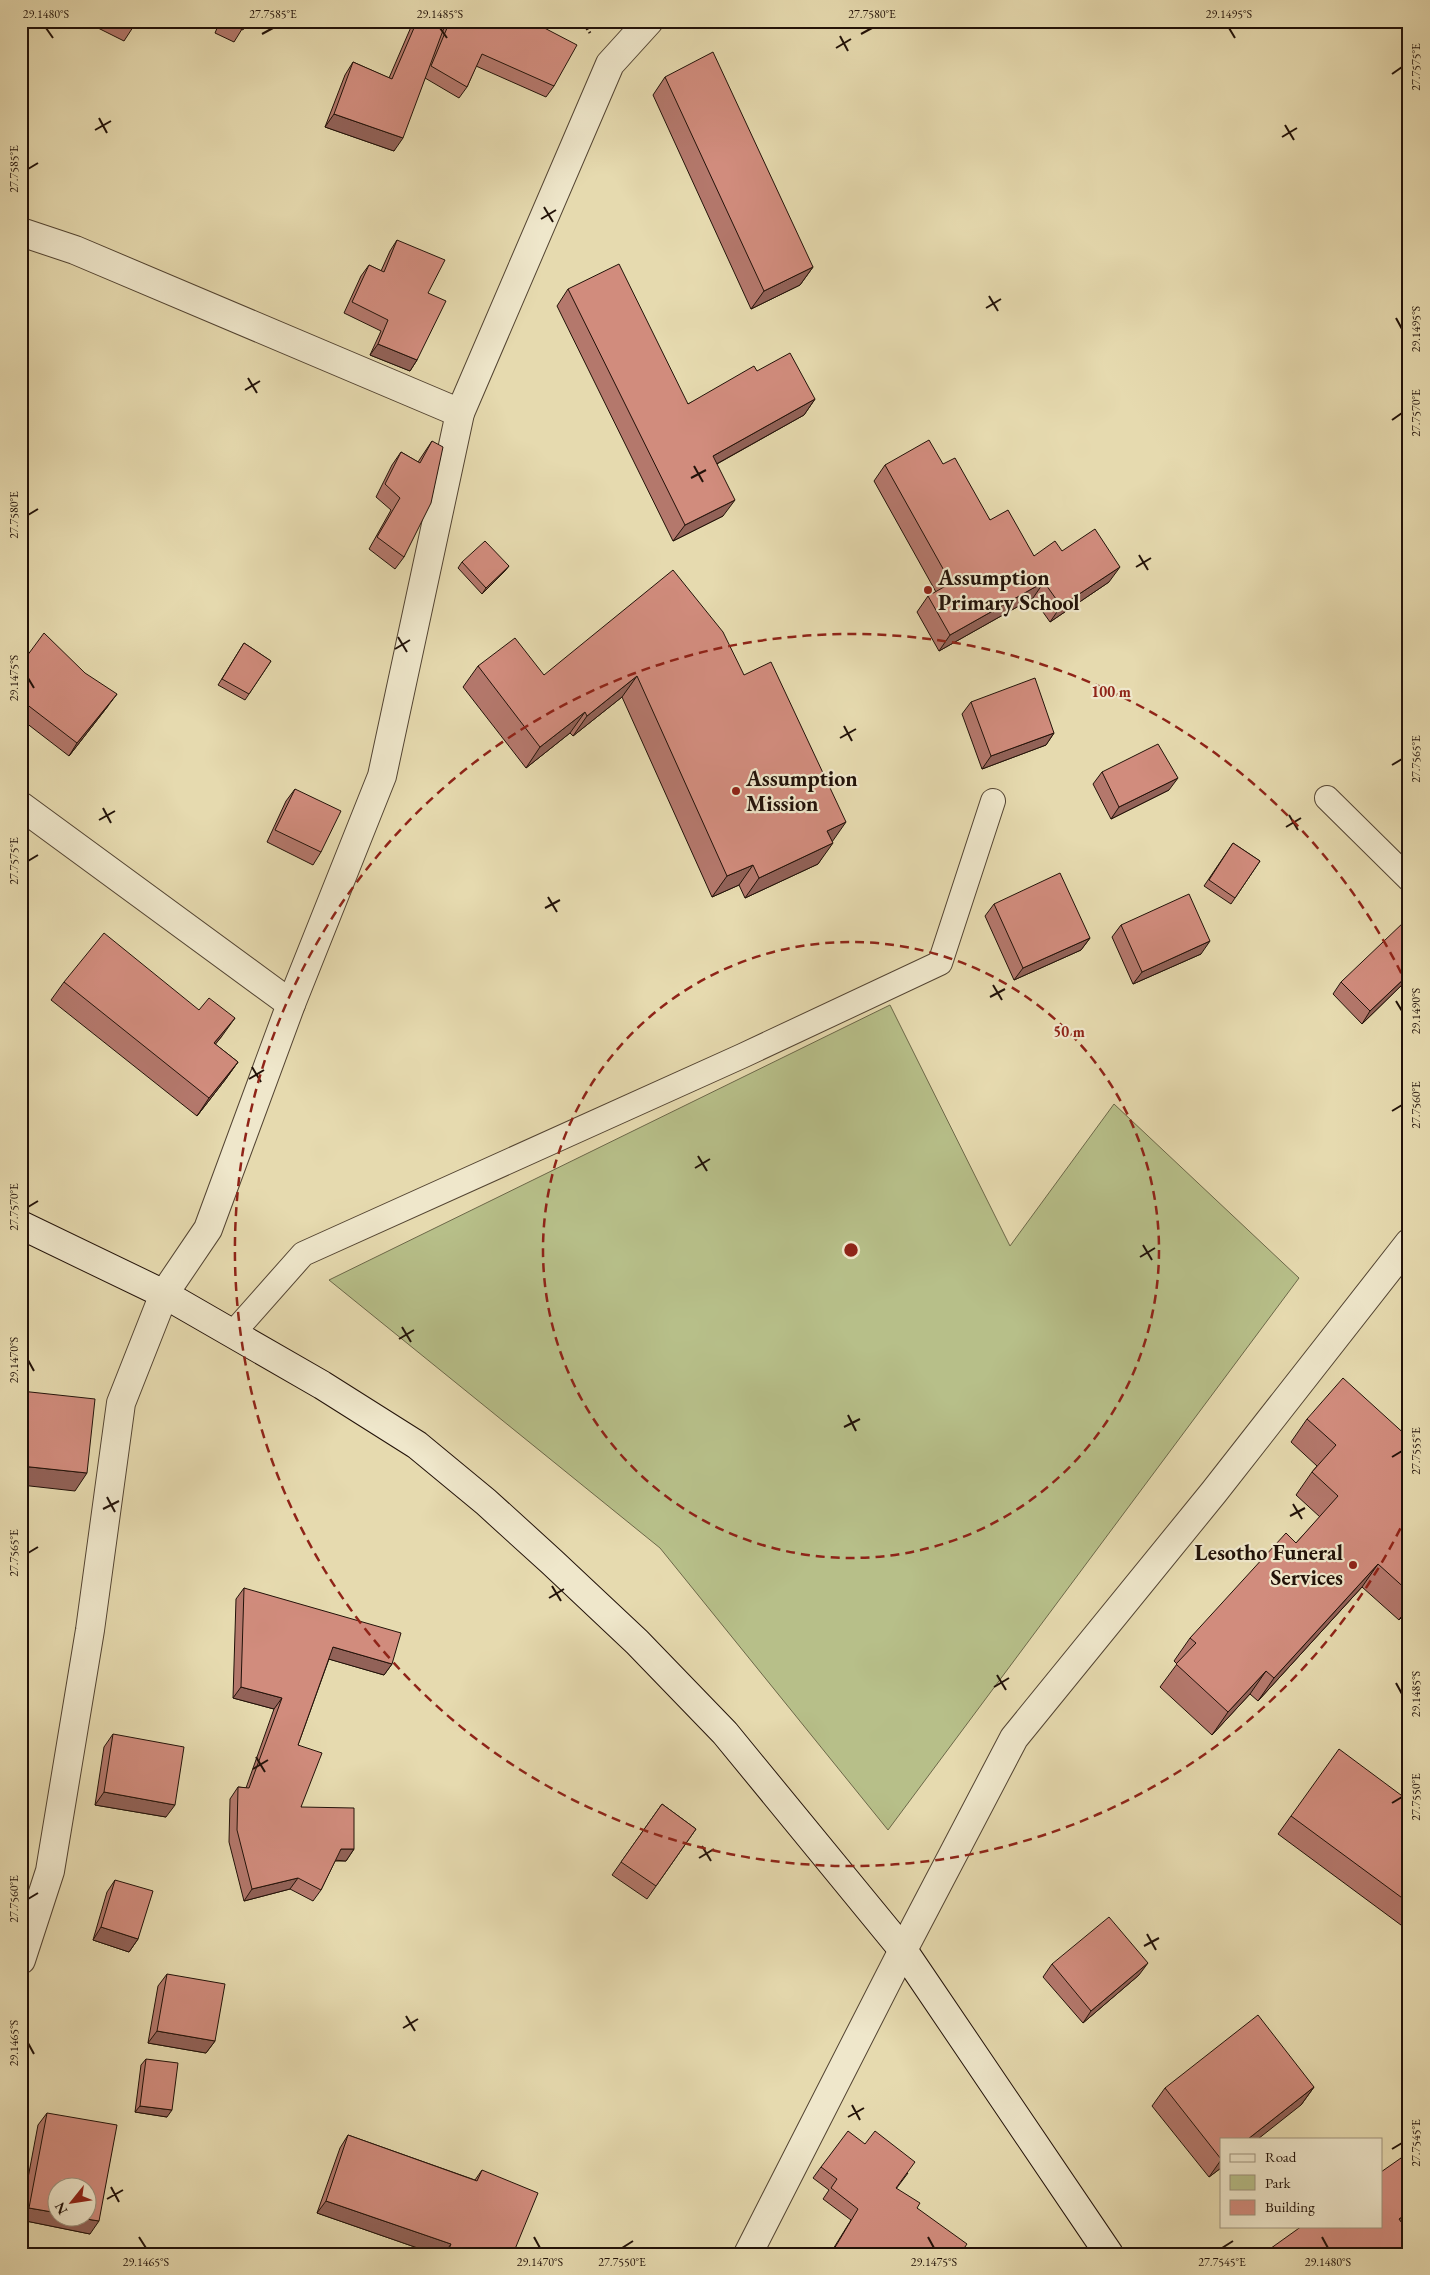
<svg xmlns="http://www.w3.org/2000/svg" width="1430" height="2275" viewBox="0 0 1430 2275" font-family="'EB Garamond',serif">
  <rect width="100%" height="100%" fill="#e6daaf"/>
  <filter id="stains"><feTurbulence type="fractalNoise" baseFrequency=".004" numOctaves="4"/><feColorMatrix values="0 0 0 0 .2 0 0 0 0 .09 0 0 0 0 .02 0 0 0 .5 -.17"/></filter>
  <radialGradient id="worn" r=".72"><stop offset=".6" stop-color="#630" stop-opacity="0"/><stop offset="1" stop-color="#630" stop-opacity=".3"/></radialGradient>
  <!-- green -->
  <polygon fill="#b7bf89" stroke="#6c6849" points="890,1005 1010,1246 1114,1104 1299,1278 888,1830 660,1548 329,1280"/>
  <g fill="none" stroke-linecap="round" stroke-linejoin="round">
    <!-- service casing -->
    <g stroke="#534432" stroke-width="26">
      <g id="service">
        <polyline points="1327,798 1409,879"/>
        <polyline points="233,1333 303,1254 742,1056 940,963 993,801"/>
      </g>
    </g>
    <!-- minor casing -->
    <g stroke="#534432" stroke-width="30">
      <g id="minor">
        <polyline points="21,232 75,250 460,413"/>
        <polyline points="21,806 291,1004"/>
        <polyline points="21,1960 50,1871 90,1630 121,1403 164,1294 208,1229 291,1004 382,776 460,413 610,64 649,21"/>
        <polyline points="748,2254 903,1950 1014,1738 1214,1492 1409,1243"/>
      </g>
    </g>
    <!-- secondary casing -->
    <g stroke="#221209" stroke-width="30">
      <polyline id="secondary" points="21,1225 164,1294 322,1385 417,1445 486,1502 552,1562 637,1642 725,1733 903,1950 1109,2254"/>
    </g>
    <!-- path -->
    <polyline stroke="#221209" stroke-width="3" stroke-dasharray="4 2.5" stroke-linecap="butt" points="582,21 590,33"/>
    <!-- service -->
    <use href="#service" stroke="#efe7cb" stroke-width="24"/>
    <!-- minor -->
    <use href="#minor" stroke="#efe7cb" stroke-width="28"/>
    <!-- secondary -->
    <use href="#secondary" stroke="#efe7cb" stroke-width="28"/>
  </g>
  <!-- wall -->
  <g fill="#b4786c" stroke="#221209">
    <polygon points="84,21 137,21 124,41"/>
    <polygon points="220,21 247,21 234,42 215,33"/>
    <polygon points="415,21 436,21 445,25 447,21 531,21 554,86 546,97 476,66 467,87 459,98 425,78 394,151 325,127 345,75 353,62 389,78 411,27"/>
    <polygon points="665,77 813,267 800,285 751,309 653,95"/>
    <polygon points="397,240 428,293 417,360 410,371 370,355 381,331 344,313 361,276 369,265 381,271 390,251"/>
    <polygon points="568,289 688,404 757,371 815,399 804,415 717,464 723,516 673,541 557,306"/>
    <polygon points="432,441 404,557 395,569 369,549 391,510 376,497 392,465 401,452 418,462"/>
    <polygon points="943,464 990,520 1034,556 1062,551 1109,582 1050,622 1033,598 939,651 917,612 928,596 936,592 874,481 885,465"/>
    <polygon points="462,562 509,566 504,572 482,594 458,568"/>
    <polygon points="244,643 271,661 245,700 218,685"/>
    <polygon points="21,664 108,706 69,756 21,719"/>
    <polygon points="478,666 544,675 744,675 832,842 818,864 745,898 739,885 712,897 622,697 573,736 570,733 526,768 463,687"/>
    <polygon points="971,702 1054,733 1046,745 982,769 962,714"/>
    <polygon points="1102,772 1169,790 1111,819 1093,784"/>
    <polygon points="295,789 321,852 313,865 267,842 286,801"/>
    <polygon points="1233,843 1260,861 1231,904 1204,886"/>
    <polygon points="994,904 1090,938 1081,950 1014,980 985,916"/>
    <polygon points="1121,925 1201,954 1133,984 1112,937"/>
    <polygon points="1409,925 1409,978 1362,1024 1333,994 1341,982"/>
    <polygon points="64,982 222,1036 215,1044 238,1062 225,1080 197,1116 51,1000"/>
    <polygon points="1307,1419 1409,1438 1409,1609 1399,1620 1362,1587 1258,1701 1250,1694 1212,1735 1160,1687 1177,1664 1174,1661 1190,1638 1296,1543 1320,1517 1296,1495 1312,1472 1317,1466 1291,1442"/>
    <polygon points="244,1588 392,1664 384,1675 329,1659 298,1745 301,1807 354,1849 346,1861 335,1861 321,1890 313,1901 290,1889 244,1901 229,1842 230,1799 238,1787 246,1788 274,1709 233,1698 236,1599"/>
    <polygon points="113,1734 166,1817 95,1805 104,1747"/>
    <polygon points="1409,1801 1409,1923 1405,1928 1278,1834 1291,1816"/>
    <polygon points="662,1804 696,1829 647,1899 612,1875"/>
    <polygon points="115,1880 138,1939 129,1952 93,1940 107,1892"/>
    <polygon points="1052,1964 1139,1975 1083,2023 1043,1977"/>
    <polygon points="167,1974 215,2041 206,2053 148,2043 158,1986"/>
    <polygon points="146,2059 167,2117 135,2112 141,2065"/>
    <polygon points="1314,2087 1301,2105 1221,2139 1221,2168 1209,2177 1152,2106 1165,2088"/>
    <polygon points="47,2113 90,2234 21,2220 21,2215 38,2125"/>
    <polygon points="348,2135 475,2180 482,2170 513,2254 435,2254 317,2213 340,2148"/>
    <polygon points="865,2144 908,2173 896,2189 917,2208 960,2254 830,2254 851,2220 823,2199 829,2190 813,2178 821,2167"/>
  </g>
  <!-- shaded-wall -->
  <g fill="#926258" stroke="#221209">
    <polygon points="334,114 403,138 394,151 325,127"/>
    <polygon points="813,267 800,285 751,309 764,291"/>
    <polygon points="378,344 417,360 410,371 370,355"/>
    <polygon points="815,399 804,415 702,472 713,456"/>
    <polygon points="735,500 723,516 673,541 685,525"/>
    <polygon points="509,566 504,572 482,594 486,588"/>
    <polygon points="1120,567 1109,582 1050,622 1061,606"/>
    <polygon points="1044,582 1033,598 939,651 950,635"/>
    <polygon points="637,676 622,697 573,736 587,716"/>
    <polygon points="117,694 108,706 69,756 77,743"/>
    <polygon points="585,712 570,733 526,768 540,747"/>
    <polygon points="1054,733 1046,745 982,769 991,756"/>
    <polygon points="1178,778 1169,790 1111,819 1119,807"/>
    <polygon points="846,822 832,842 827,831"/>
    <polygon points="833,843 818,864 745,898 759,878"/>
    <polygon points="753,865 739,885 712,897 727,876"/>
    <polygon points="1090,938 1081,950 1014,980 1023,968"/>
    <polygon points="1210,941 1201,954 1133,984 1142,972"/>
    <polygon points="1409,974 1409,978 1362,1024 1370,1011"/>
    <polygon points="235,1018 222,1036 202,1061 214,1043"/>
    <polygon points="238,1062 225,1080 197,1116 209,1098"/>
    <polygon points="21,1466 87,1473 75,1491 21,1485"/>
    <polygon points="1378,1564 1362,1587 1258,1701 1274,1678"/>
    <polygon points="1409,1606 1409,1609 1399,1620"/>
    <polygon points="333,1647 392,1664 384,1675 325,1658"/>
    <polygon points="1266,1671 1250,1694 1212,1735 1228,1712"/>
    <polygon points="241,1687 282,1698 274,1709 233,1698"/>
    <polygon points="104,1792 175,1805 166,1817 95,1805"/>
    <polygon points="341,1849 354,1849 346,1861 333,1860"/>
    <polygon points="298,1878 290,1889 244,1901 252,1889"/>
    <polygon points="101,1927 138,1939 129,1952 93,1940"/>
    <polygon points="1148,1963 1139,1975 1083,2023 1091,2011"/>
    <polygon points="157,2031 215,2041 206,2053 148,2043"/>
    <polygon points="1314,2087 1301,2105 1258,2139 1248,2139"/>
    <polygon points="140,2106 172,2110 167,2117 135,2112"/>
    <polygon points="1221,2160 1221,2168 1209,2177"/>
    <polygon points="326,2201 451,2244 444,2254 435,2254 317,2213"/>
    <polygon points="29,2208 58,2213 58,2218 80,2218 99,2221 90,2234 21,2220 21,2219"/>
    <polygon points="1409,2212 1409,2221 1386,2237 1399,2219"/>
  </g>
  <!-- building -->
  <g fill="#d18c7d" stroke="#221209">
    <polygon points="118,21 137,21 133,28"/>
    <polygon points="225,21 247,21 243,30"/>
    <polygon points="417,21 436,21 445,25 403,138 334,114 353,62 392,79"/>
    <polygon points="450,21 531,21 577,45 554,86 482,54 467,87 431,66"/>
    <polygon points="713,52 813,267 764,291 665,77"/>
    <polygon points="397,240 445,260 428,293 446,301 417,360 378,344 388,320 352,302 369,265 384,272"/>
    <polygon points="619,264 688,404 754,366 757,371 790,353 815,399 713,456 735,500 685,525 568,289"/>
    <polygon points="929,440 943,464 955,458 990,520 1008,510 1034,556 1055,541 1062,551 1095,529 1120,567 1061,606 1044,582 950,635 928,596 951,583 885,465"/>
    <polygon points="432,441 443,447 431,503 404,557 377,537 400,498 385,484 401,452 420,463"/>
    <polygon points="485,541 509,566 486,588 462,562"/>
    <polygon points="673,570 723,632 744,675 771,662 846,822 827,831 833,843 759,878 753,865 727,876 637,676 587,716 585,712 540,747 478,666 515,638 544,675"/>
    <polygon points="44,633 85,673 117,694 77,743 21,700 21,664"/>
    <polygon points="244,643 271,661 249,694 222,679"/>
    <polygon points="1035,678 1054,733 991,756 971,702"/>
    <polygon points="1158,744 1178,778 1119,807 1102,772"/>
    <polygon points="295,789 341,811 321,852 275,830"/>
    <polygon points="1233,843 1260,861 1235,898 1209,880"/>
    <polygon points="1060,873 1090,938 1023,968 994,904"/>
    <polygon points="1189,894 1210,941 1142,972 1121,925"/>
    <polygon points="1405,921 1409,925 1409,974 1370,1011 1341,982"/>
    <polygon points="104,933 199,1010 209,998 235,1018 214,1043 238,1062 209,1098 64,982"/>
    <polygon points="1343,1378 1409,1438 1409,1592 1378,1564 1274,1678 1266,1671 1228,1712 1176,1664 1196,1643 1190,1638 1286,1533 1296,1543 1338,1496 1312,1472 1336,1445 1307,1419"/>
    <polygon points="21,1391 95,1399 87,1473 21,1466"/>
    <polygon points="244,1588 401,1633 392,1664 333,1647 298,1745 322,1753 301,1807 354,1808 354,1849 341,1849 321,1890 298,1878 252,1889 237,1830 238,1787 249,1788 282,1698 241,1687"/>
    <polygon points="113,1734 184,1747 175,1805 104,1792"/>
    <polygon points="1339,1749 1409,1801 1409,1903 1291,1816"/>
    <polygon points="662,1804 696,1829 656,1886 621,1862"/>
    <polygon points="115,1880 153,1891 138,1939 101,1927"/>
    <polygon points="1109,1917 1148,1963 1091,2011 1052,1964"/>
    <polygon points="167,1974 225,1984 215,2041 157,2031"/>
    <polygon points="1258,2015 1314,2087 1248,2139 1221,2139 1221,2159 1165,2088"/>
    <polygon points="146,2059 178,2063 172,2110 140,2106"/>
    <polygon points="47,2113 117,2125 99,2221 80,2218 88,2218 88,2188 58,2188 58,2213 29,2208"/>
    <polygon points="848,2131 865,2144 875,2131 915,2162 896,2188 920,2203 917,2208 967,2244 960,2254 831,2254 858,2209 831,2188 837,2179 821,2167"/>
    <polygon points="348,2135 477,2181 482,2170 538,2193 513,2254 447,2254 451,2244 326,2201"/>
    <polygon points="1401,2158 1409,2171 1409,2212 1399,2219 1409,2233 1409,2254 1269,2254 1267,2251 1302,2226 1381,2226 1381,2172"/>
    <polygon points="608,2251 614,2254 606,2254"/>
  </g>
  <!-- ticks -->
  <path fill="none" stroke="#221209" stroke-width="2" d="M 46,28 L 53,38M 440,28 L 447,38M 1229,28 L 1235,38M 262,34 L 273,28M 861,34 L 872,28M 840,36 L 848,51M 836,48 L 851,39M 1392,74 L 1402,67M 99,118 L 107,133M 1285,125 L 1294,140M 95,130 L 111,121M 1282,137 L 1297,128M 28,169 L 38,163M 544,207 L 553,222M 541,219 L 556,210M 989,296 L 998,311M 986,308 L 1001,299M 1396,318 L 1402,329M 248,378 L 257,393M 245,390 L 260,381M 1392,420 L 1402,413M 694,466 L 703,482M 691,478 L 706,470M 28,515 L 38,509M 1139,555 L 1148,570M 1136,567 L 1151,558M 398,637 L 407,652M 395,649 L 410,640M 28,678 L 34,688M 844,726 L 852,741M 840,738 L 856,729M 1392,765 L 1402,759M 103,808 L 111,823M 1289,815 L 1298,830M 99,820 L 115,811M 1286,827 L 1301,818M 28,861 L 38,855M 548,897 L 557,912M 545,908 L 560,900M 993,985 L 1002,1000M 990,997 L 1005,989M 1396,1001 L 1402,1011M 252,1067 L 261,1082M 249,1079 L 264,1070M 1392,1111 L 1402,1105M 698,1156 L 707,1171M 695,1168 L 710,1159M 28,1207 L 38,1201M 1143,1245 L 1152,1260M 1140,1257 L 1155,1248M 402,1327 L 411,1342M 399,1339 L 414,1330M 28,1360 L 34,1371M 848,1415 L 856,1431M 844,1427 L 860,1419M 1392,1457 L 1402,1451M 107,1497 L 115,1512M 1293,1504 L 1302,1519M 103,1509 L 119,1501M 1290,1516 L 1305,1508M 28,1553 L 38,1547M 552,1586 L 561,1601M 549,1598 L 564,1589M 997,1675 L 1006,1690M 1396,1683 L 1402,1694M 994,1687 L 1009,1678M 256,1757 L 265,1772M 253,1769 L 268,1760M 1392,1803 L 1402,1797M 702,1846 L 711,1861M 699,1858 L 714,1849M 28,1899 L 38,1893M 1147,1934 L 1156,1950M 1144,1946 L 1159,1938M 406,2016 L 415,2031M 403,2028 L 418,2019M 28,2043 L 34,2054M 852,2105 L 860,2120M 848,2117 L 864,2108M 1392,2149 L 1402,2143M 111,2187 L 119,2202M 107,2199 L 123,2190M 139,2237 L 146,2248M 534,2237 L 540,2248M 928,2237 L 934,2248M 1322,2237 L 1328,2248M 622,2248 L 633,2241M 1222,2248 L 1233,2241"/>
  <!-- distance rings -->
  <g fill="none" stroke="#8f2418" stroke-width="2.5" stroke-dasharray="9 6">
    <circle cx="851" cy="1250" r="308"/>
    <path d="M1407 1515A616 616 0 1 1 1407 985"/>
  </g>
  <!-- markers -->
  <g fill="#8f2418" stroke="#efe7cb" stroke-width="2">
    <circle cx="928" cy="590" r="5"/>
    <circle cx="736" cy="791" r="5"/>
    <circle cx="1353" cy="1565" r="5"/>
  </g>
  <g text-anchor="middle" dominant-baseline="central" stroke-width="4.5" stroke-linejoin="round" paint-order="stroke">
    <!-- poi labels -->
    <g font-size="22" font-weight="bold" fill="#221209" stroke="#efe7cb" text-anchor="start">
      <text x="938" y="577">Assumption<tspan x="938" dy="25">Primary School</tspan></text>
      <text x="746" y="778">Assumption<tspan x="746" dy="25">Mission</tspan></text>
      <text x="1343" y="1552" text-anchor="end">Lesotho Funeral<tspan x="1343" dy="25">Services</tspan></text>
    </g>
  </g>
  <circle cx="851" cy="1250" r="8" fill="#8f2418" stroke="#efe7cb" stroke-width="2.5"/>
  <g font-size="15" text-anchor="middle" font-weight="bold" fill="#8f2418" stroke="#efe7cb" stroke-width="4.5" stroke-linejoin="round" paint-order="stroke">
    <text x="1111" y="697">100 m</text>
    <text x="1069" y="1037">50 m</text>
  </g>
  <!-- margin -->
  <rect width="1430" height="2275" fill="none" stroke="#e6daaf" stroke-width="55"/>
  <!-- legend -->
  <rect x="1220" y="2138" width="162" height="90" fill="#efe7cb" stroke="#9d927d"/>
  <rect x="1230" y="2154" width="25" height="8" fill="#efe7cb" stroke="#9d927d"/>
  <text x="1265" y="2162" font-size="15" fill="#221209">Road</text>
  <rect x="1230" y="2175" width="25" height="15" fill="#b7bf89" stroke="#9d927d"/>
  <text x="1265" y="2188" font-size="15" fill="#221209">Park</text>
  <rect x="1230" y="2200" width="25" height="15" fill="#d18c7d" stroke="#9d927d"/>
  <text x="1265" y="2212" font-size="15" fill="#221209">Building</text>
  <!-- north arrow -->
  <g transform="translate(72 2202) rotate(240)"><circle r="24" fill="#efe7cb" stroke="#9d927d"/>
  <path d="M0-4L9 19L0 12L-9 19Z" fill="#8f2418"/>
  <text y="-8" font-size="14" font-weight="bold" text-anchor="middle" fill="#221209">N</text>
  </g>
  <rect x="28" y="28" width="1374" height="2220" fill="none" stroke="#221209" stroke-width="2"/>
  <g font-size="12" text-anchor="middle" fill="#221209">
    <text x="46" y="18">29.1480°S</text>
    <text x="273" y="18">27.7585°E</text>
    <text x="440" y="18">29.1485°S</text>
    <text x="872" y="18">27.7580°E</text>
    <text x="1229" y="18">29.1495°S</text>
    <text transform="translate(1416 67) rotate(-90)" y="4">27.7575°E</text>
    <text transform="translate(14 169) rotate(-90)" y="4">27.7585°E</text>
    <text transform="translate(1416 329) rotate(-90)" y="4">29.1495°S</text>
    <text transform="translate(1416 413) rotate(-90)" y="4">27.7570°E</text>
    <text transform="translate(14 515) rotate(-90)" y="4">27.7580°E</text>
    <text transform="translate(14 678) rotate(-90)" y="4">29.1475°S</text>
    <text transform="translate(1416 759) rotate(-90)" y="4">27.7565°E</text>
    <text transform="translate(14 861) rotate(-90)" y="4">27.7575°E</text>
    <text transform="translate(1416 1011) rotate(-90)" y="4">29.1490°S</text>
    <text transform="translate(1416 1105) rotate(-90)" y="4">27.7560°E</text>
    <text transform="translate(14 1207) rotate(-90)" y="4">27.7570°E</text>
    <text transform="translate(14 1360) rotate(-90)" y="4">29.1470°S</text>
    <text transform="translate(1416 1451) rotate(-90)" y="4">27.7555°E</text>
    <text transform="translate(14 1553) rotate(-90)" y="4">27.7565°E</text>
    <text transform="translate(1416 1694) rotate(-90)" y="4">29.1485°S</text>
    <text transform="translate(1416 1797) rotate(-90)" y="4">27.7550°E</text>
    <text transform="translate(14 1899) rotate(-90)" y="4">27.7560°E</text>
    <text transform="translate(14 2043) rotate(-90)" y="4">29.1465°S</text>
    <text transform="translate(1416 2143) rotate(-90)" y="4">27.7545°E</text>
    <text x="146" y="2266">29.1465°S</text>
    <text x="540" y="2266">29.1470°S</text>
    <text x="622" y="2266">27.7550°E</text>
    <text x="934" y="2266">29.1475°S</text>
    <text x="1222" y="2266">27.7545°E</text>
    <text x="1328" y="2266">29.1480°S</text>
  </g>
  <rect width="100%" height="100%" filter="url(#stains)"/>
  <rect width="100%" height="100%" fill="url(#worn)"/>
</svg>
